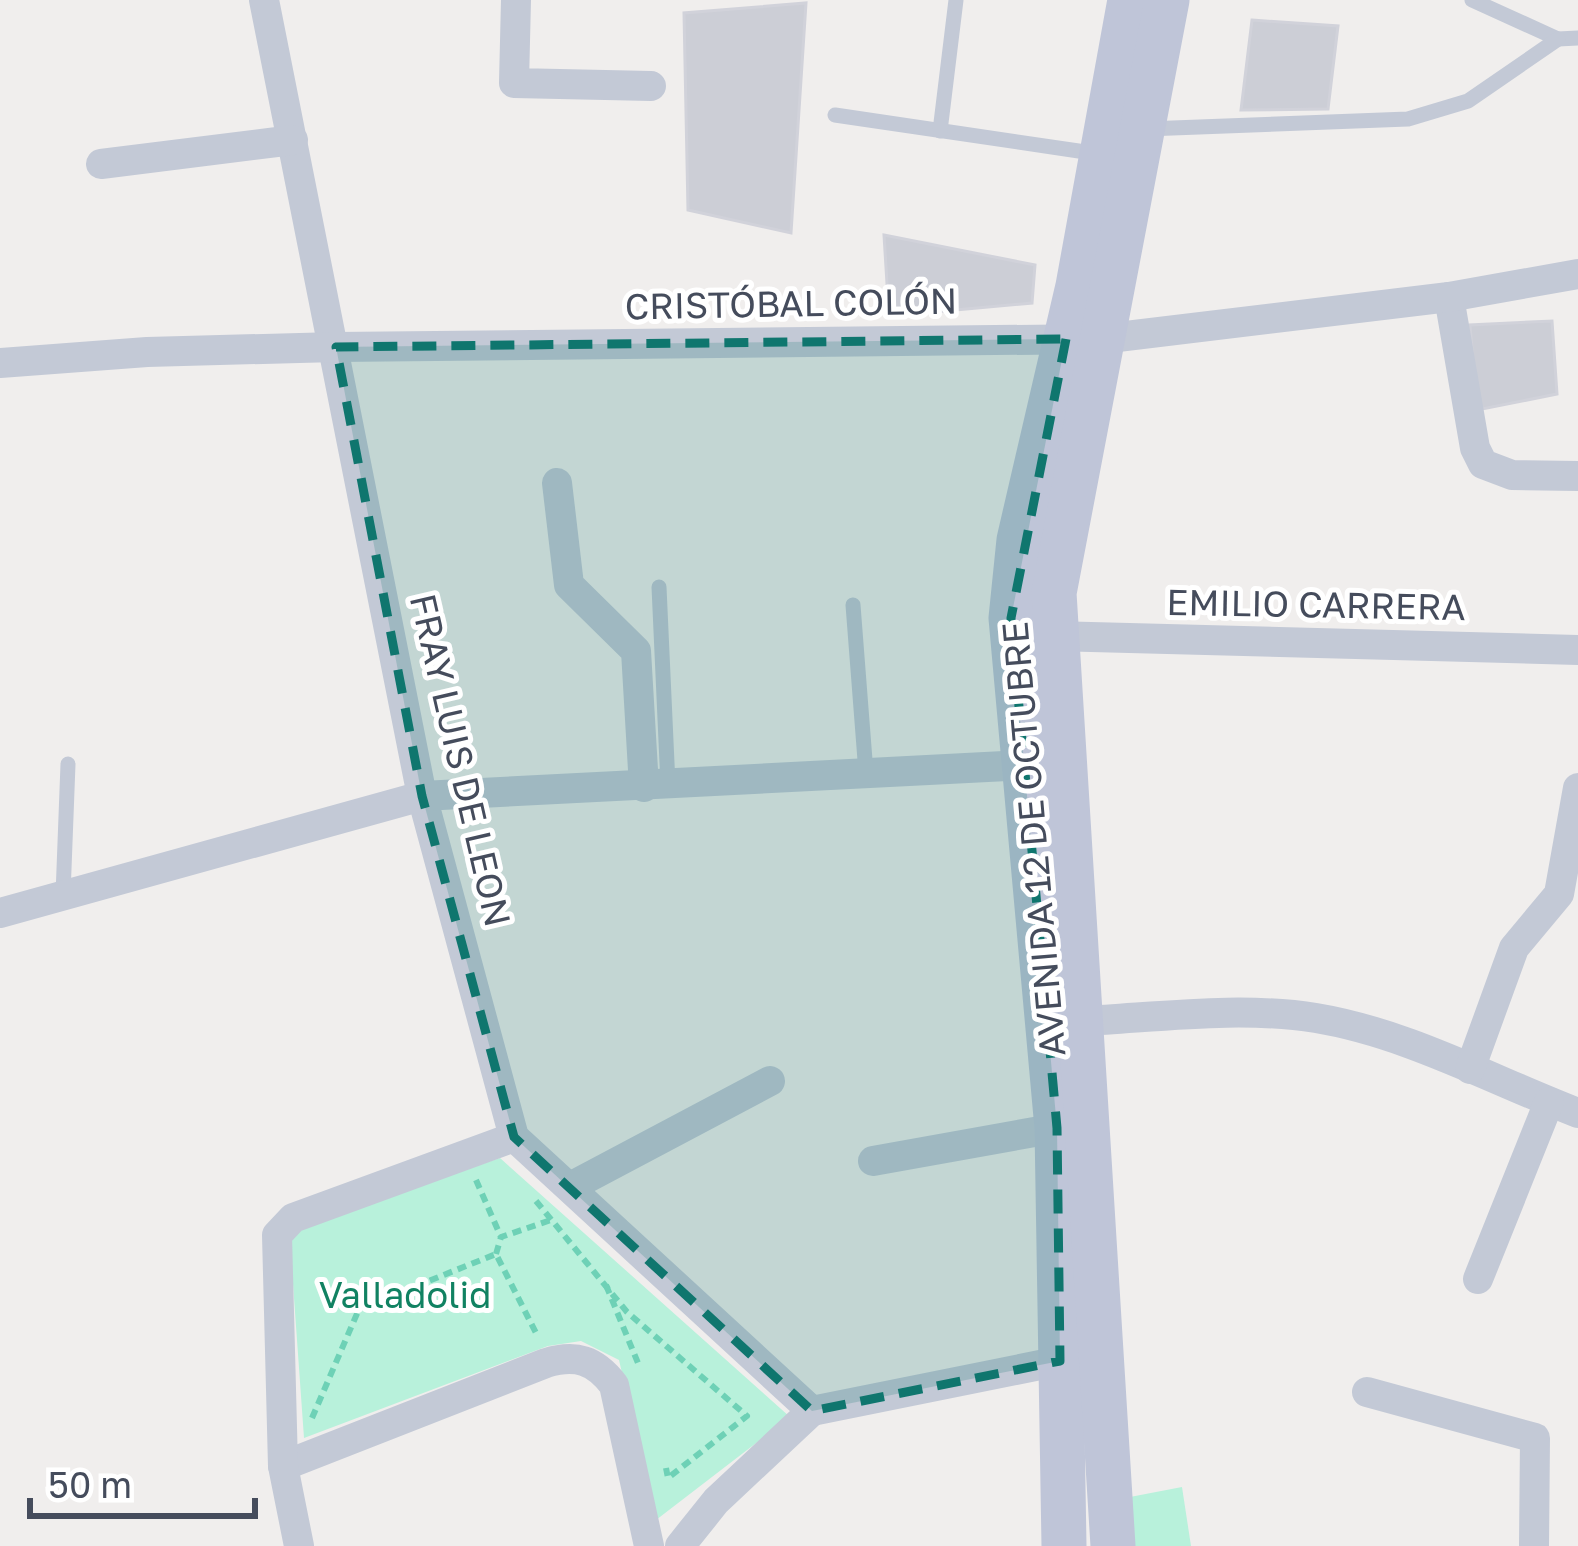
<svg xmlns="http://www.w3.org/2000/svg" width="1578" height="1546" viewBox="0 0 1578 1546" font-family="'Golos Text',sans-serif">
  <rect width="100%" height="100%" fill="#f0eeed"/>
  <!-- green -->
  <g fill="#b8f1db">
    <polygon points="500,1158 790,1417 656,1520 619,1360 581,1341 548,1346 304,1438 289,1228"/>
    <polygon points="1182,1487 1191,1546 1133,1546 1130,1497"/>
  </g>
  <!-- building -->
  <g fill="#ccced6" stroke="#d1d2da" stroke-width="3">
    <polygon points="806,3 791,233 688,210 684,13"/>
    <polygon points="1252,20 1338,26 1328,109 1241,110"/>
    <polygon points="884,235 1035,265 1032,303 889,316"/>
    <polygon points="1552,321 1557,394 1477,410 1470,325"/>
  </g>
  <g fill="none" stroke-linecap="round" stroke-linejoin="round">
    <!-- path -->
    <g stroke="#6ed1b6" stroke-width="6" stroke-dasharray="9 6" stroke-linecap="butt">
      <polyline points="476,1180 501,1237"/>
      <polyline points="536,1201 627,1312 747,1416 668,1478 666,1468"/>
      <polyline points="496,1254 501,1237 551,1220"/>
      <polyline points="606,1285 640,1368"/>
      <polyline points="312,1418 359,1309 496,1254 538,1337"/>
    </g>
    <!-- service -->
    <g stroke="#c3c9d6" stroke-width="15">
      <polyline points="1472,0 1558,39 1578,38"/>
      <polyline points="835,115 1099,154"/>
      <polyline points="1146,129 1408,119 1468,101 1558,39"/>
      <polyline points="940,131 956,0"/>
      <polyline points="659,587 668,785"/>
      <polyline points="853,605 866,773"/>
      <polyline points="63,895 68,764"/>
    </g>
    <!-- minor -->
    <g stroke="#c3c9d6" stroke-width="30">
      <polyline points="264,0 422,796 514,1137 812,1411"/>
      <polyline points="516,0 514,83 651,86"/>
      <polyline points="101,164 293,140"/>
      <polyline points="1449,297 1475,448 1483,464 1512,475 1578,476"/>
      <polyline points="0,363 147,352 336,347 1101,339 1449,297 1578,274"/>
      <polyline points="557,483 569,585 636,651 644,787"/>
      <polyline points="1053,636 1578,650"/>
      <polyline points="0,913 422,796 1025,765"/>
      <path d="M 1084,1021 C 1160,1017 1240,1006 1316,1018 C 1407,1033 1492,1080 1578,1113"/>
      <polyline points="1470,1069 1514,948 1559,894 1578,788"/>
      <polyline points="873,1161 1057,1128"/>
      <polyline points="572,1186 770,1081"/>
      <polyline points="1478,1279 1549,1102"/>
      <polyline points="1367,1392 1535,1438 1534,1546"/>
      <polyline points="812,1411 1060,1361"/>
      <path d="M 283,1466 L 546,1363 C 576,1354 595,1360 614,1385 L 649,1546"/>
      <polyline points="299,1546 283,1466 277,1235 293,1218 514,1137"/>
      <polyline points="680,1546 716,1501 812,1411"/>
    </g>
    <!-- secondary -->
    <g stroke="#bfc5d8" stroke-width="45">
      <polyline points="1064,1546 1057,1128 1011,618 1019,540 1078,286 1130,0"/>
      <polyline points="1113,1546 1054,593 1167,0"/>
    </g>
  </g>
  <!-- marked area -->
  <path fill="#0f766e" fill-opacity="0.2" stroke="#0f766e" stroke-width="9" stroke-dasharray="24 15" stroke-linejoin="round" d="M 1066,339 L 1011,618 L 1057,1128 L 1060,1361 L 812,1411 L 514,1137 L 422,796 L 336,347 Z"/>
  <g text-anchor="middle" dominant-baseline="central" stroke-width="10" stroke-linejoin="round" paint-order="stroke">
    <!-- street labels -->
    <g font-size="36" fill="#454c5c" stroke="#fff">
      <text transform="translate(791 303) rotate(-1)">CRISTÓBAL COLÓN</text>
      <text transform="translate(1316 604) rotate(1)">EMILIO CARRERA</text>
      <text transform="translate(461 760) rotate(77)">FRAY LUIS DE LEON</text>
      <text transform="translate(1033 839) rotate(-95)">AVENIDA 12 DE OCTUBRE</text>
    </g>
    <!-- park labels -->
    <g font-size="36" fill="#118262" stroke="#fff">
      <text x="405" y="1294">Valladolid</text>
    </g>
  </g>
  <!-- scale -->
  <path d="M30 1498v18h225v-18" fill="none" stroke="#454c5c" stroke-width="6"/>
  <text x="48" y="1498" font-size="36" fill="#454c5c" stroke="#ffffff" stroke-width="9" paint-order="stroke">50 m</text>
</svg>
